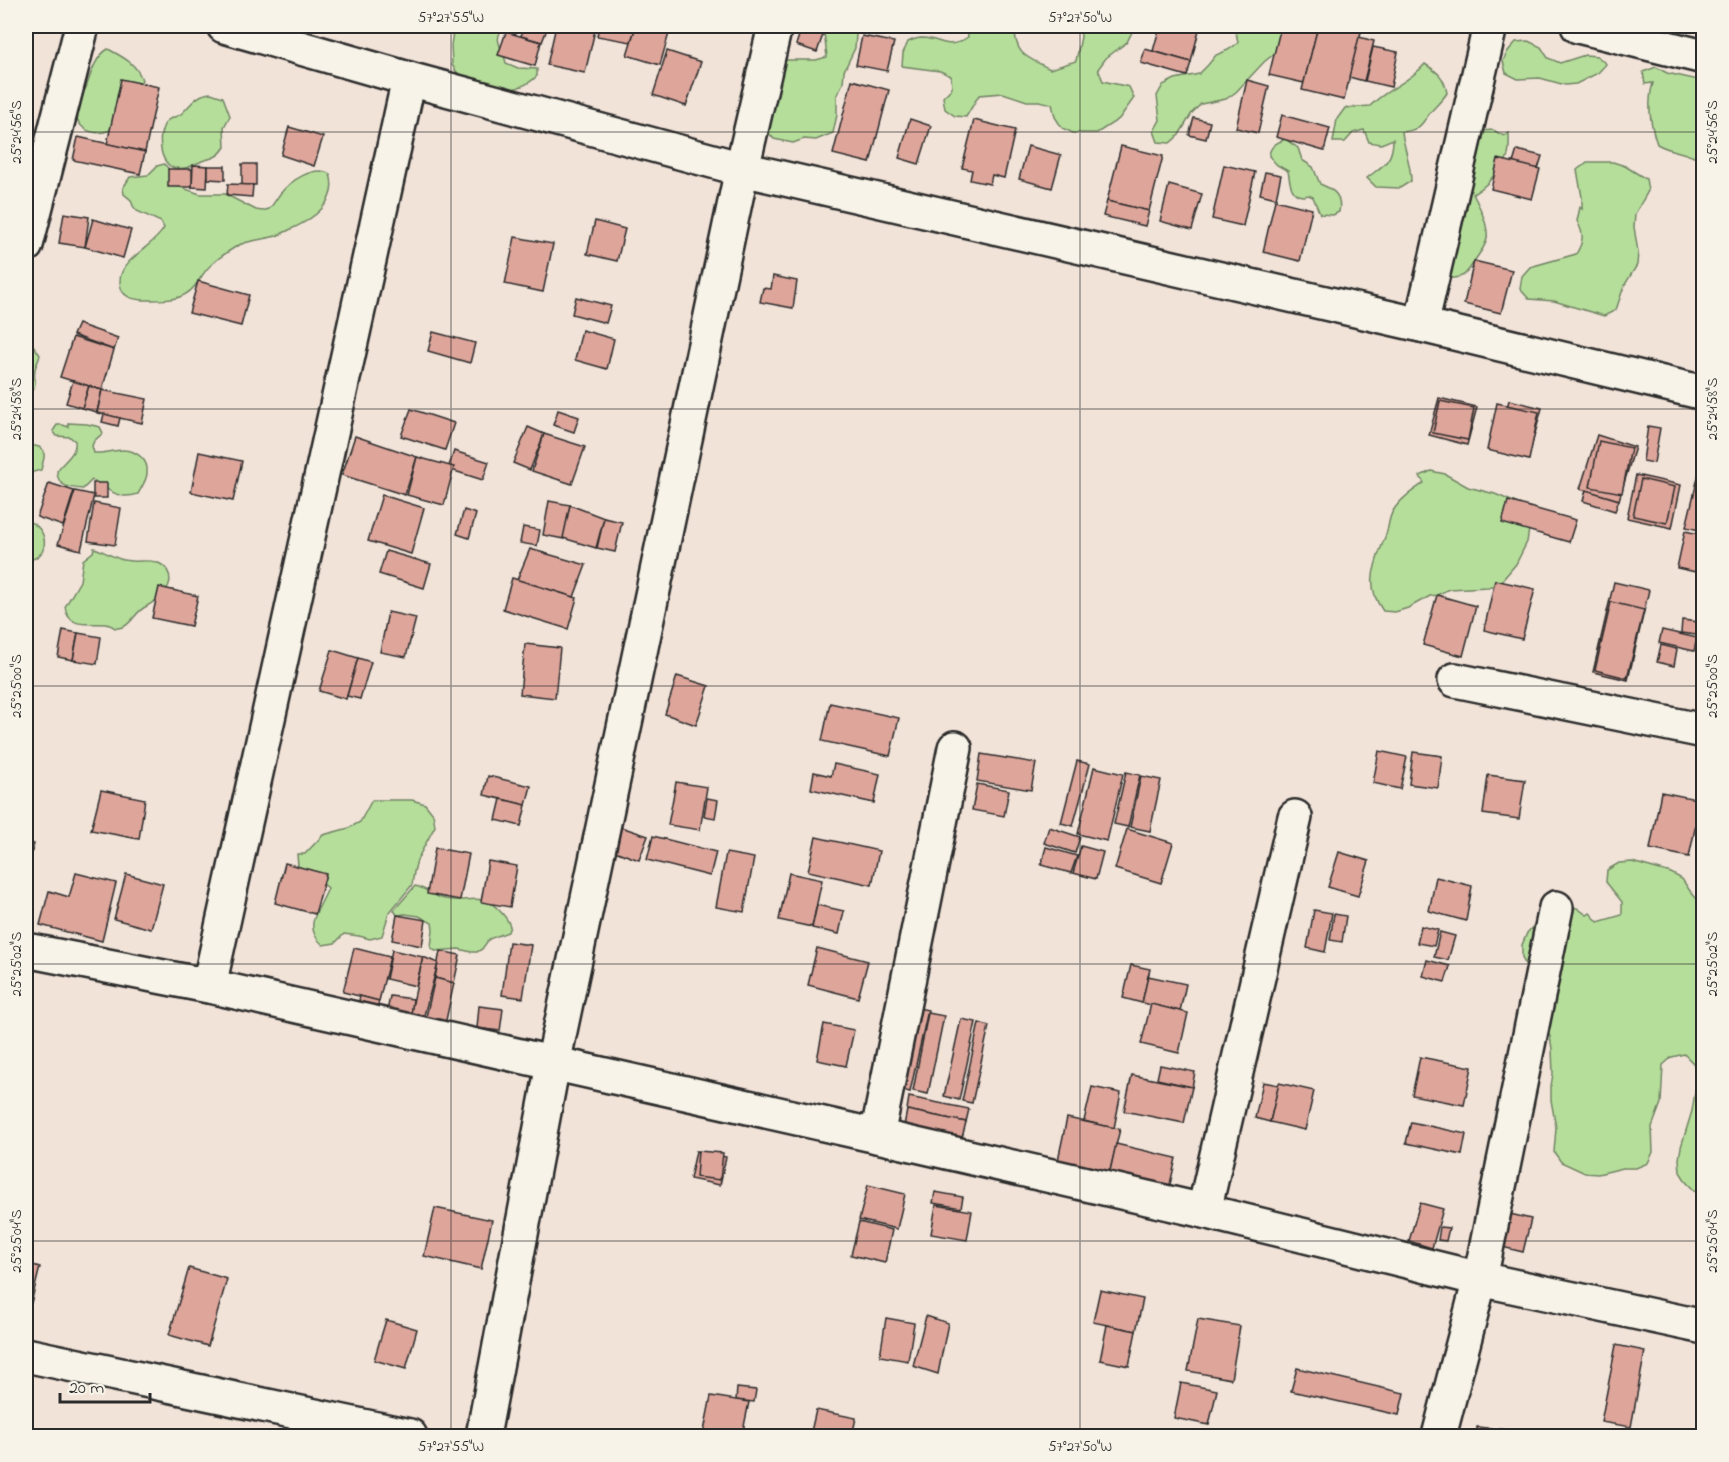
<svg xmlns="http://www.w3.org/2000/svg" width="1729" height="1462" viewBox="0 0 1729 1462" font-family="'Indie Flower',sans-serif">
  <rect width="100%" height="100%" fill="#f2e3d9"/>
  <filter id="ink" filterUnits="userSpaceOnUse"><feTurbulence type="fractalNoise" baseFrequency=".0167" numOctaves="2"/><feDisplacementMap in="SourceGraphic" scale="12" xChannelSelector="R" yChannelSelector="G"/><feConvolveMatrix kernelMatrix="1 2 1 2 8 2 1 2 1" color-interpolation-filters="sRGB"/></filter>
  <g filter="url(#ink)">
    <!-- green -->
    <g fill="#b6de9b" stroke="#708463" stroke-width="1.5">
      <path d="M 454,26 L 505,26 C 491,40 503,47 506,63 L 518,68 L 537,69 L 537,76 C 521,93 493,92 471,93 L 452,65 L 451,45 Z"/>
      <polygon points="827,26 850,26 854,29 856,35 855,48 844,71 843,83 837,95 837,115 833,133 816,140 804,139 793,143 774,139 766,130 773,100 777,95 778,88 777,83 783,60 816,60 827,57 824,32"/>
      <path d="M 967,26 L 1014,26 C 1016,56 1025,56 1050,69 L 1076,61 L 1081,37 L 1080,26 L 1129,26 L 1132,32 L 1127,42 L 1106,58 L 1098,69 L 1103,81 L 1129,87 L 1134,98 L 1119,119 L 1097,133 L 1073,133 L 1062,128 L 1055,117 L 1052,104 L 1039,101 L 1027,101 L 1003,93 L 979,95 L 966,117 L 955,116 L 945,109 L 943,97 L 952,88 L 951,76 L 940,71 L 902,66 L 903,53 L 908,42 C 912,40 917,38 922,38 C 943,39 947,51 968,37 Z"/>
      <polygon points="1235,26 1297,26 1292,39 1285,49 1274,54 1264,62 1236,92 1226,99 1201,104 1192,113 1179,135 1170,143 1158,142 1154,131 1160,120 1157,96 1163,85 1175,79 1199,74 1208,65 1216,55 1228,50 1238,43"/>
      <polygon points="1528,41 1541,47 1548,58 1560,63 1585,55 1597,56 1606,64 1598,73 1576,84 1565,85 1540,78 1518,79 1506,73 1503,61 1508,51 1516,42"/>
      <path d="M 108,49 C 123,57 137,64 142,80 L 111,130 C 89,138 71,126 78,102 C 80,96 85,91 87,85 C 91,73 96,56 108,49 Z"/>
      <path d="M 1425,64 C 1439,73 1444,77 1447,93 C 1442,101 1435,106 1430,113 C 1419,127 1421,129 1402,132 C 1404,149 1411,164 1411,181 L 1400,188 L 1376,187 L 1367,178 C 1383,165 1393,162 1393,139 L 1381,144 L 1369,142 L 1364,130 L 1353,133 L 1345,142 L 1333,142 L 1337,119 L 1345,108 L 1370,106 C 1386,89 1409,83 1425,64 Z"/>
      <path d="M 1656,67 L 1667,73 L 1703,81 L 1703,162 C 1688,151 1673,153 1657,144 C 1650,124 1647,103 1653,83 L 1645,84 L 1643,72 Z"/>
      <path d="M 211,93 L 223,97 L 230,116 L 224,127 L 225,147 C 219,157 212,158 202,161 C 193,165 186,170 175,168 C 158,165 156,130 168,120 C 172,117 177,117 181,114 C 191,105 196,94 211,93 Z"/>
      <path d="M 1493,130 L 1504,136 L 1509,133 C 1509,141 1510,151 1507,158 C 1506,161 1503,163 1501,166 C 1491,179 1488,185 1473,194 C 1480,207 1489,225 1487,239 C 1485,247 1479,254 1475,260 C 1466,275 1464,279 1445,278 L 1482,131 Z"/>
      <path d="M 1285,139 L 1298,148 L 1302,160 L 1313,167 L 1320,184 C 1335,190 1342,196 1339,212 L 1333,215 L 1320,214 L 1313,197 C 1303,193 1312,196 1303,196 C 1290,196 1290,181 1288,171 L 1277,165 L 1269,156 C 1270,146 1276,143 1285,139 Z"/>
      <path d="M 1587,162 L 1613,162 L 1625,166 L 1646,179 L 1648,191 L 1635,214 L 1634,227 L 1638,252 L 1637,265 L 1624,286 L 1616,310 L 1604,316 L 1554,301 L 1529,299 L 1520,289 L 1522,276 L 1530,267 L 1576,254 C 1584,241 1584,234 1577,221 L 1580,207 L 1582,209 L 1582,197 L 1577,170 Z"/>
      <path d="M 164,164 L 168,168 L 177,186 L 200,194 L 225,194 L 256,210 L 262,211 L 269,209 C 273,205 276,199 280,194 C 290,181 315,164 330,174 C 339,203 312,220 289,230 C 283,233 278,236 272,237 C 261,240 247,240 237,246 C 229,251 217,259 211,265 C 204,271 200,280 194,287 C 182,302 161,300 143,300 C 134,299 124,298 121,288 C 113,261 154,248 164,228 L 161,222 L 137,211 L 133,206 L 131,200 L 124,194 L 123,188 L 130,177 L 148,175 L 157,166 Z"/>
      <path d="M 26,342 L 33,345 L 40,355 C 39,361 36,364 35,369 C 32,382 41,386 26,395 Z"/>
      <path d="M 68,423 L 87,424 L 100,427 L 103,433 L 94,441 L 92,446 L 94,453 C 104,454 113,450 123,450 C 135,450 149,459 147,473 C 147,480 141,488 138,494 C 114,501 110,487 92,480 L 83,489 C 70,488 57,487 57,471 C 63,461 77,454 75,441 L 70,437 L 57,436 L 53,431 L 57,425 L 63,425 L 68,427 Z"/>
      <polygon points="26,444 39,447 44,451 44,458 41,470 26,474"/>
      <path d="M 1431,471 L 1445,474 L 1468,487 L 1495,494 L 1521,505 L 1529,529 L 1527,542 L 1516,564 L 1499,584 L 1488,587 L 1449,589 L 1437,595 L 1430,596 L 1408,608 L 1395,612 L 1383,611 C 1364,585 1375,564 1385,537 C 1389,528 1388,519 1393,511 C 1400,499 1414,490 1424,483 L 1420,476 Z"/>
      <path d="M 26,521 C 50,526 51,560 26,560 Z"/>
      <path d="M 94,548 C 104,551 114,558 124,560 C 135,563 146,559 156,562 C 161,564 165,566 167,570 C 177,586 159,599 147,606 C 132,613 133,628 115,628 C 101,616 70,636 65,607 L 80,581 L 83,560 L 93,552 Z"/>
      <path d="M 372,800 L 412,800 L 425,804 L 433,814 L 435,826 L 417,860 L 414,872 L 412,885 L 389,913 L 382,936 L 370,939 L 359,936 L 344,934 L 335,943 L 323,945 C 301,926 320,910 328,888 C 319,879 308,874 298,866 L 297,854 L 305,854 L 323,835 L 349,828 L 360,822 Z"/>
      <polygon points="1632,862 1671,873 1682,879 1690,891 1703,906 1703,1199 1687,1183 1680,1172 1679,1159 1681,1147 1692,1111 1698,1073 1693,1063 1684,1054 1672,1057 1663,1065 1661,1103 1652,1127 1653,1152 1648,1163 1636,1168 1623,1168 1598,1174 1585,1173 1561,1162 1554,1152 1556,1128 1551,1100 1551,1086 1553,1074 1552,1049 1550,1036 1542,1027 1531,979 1522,957 1522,945 1527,933 1545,913 1564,905 1577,908 1587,915 1590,913 1598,922 1622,915 1622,902 1606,882 1607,870 1619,863"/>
      <path d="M 415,886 C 426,888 434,897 445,899 C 468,904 481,891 499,910 C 504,915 508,920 510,926 L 508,932 L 489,939 L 482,949 L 477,952 L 471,952 L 459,949 L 435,951 L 431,947 L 433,929 L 432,923 L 419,916 L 405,914 L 397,915 L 394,910 Z"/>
    </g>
    <!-- building -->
    <g fill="#dea59b" stroke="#2b2b2b" stroke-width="1.5">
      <polygon points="407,26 450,26 448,33"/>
      <polygon points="524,26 536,26 547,29 542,42 521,36"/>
      <polygon points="556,26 596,26 585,73 547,65"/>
      <polygon points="599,26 636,26 631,42 597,36"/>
      <polygon points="636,26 671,26 660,65 627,55"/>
      <polygon points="802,26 824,32 817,52 796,45"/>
      <polygon points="1160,26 1200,26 1191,62 1153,51"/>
      <polygon points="1281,26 1310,26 1318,27 1304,83 1269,75"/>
      <polygon points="1318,26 1332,26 1361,32 1344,100 1302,90"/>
      <polygon points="506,32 541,42 535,66 498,55"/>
      <polygon points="862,36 894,42 887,71 856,65"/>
      <polygon points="1359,37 1374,41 1364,81 1349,77"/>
      <polygon points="1373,47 1398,52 1391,87 1365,81"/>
      <polygon points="1145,49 1191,62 1187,76 1141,63"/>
      <polygon points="667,51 701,62 686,106 653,95"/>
      <polygon points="121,79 159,87 145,152 107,144"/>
      <polygon points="852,80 889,90 870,163 833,154"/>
      <polygon points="1247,80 1269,86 1258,133 1236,128"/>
      <polygon points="1282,115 1330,128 1324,151 1276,137"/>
      <polygon points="1194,118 1210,122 1206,139 1189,135"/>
      <polygon points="910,119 931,126 919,164 899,158"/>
      <polygon points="974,120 1015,130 1004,178 992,175 990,184 970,180 972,170 962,168"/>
      <polygon points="289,127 323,137 314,166 281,155"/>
      <polygon points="78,137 145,152 140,174 73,160"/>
      <polygon points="1028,146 1061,155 1052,188 1019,179"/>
      <polygon points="1121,146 1163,156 1149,211 1107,201"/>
      <polygon points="1517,150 1542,156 1538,169 1513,163"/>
      <polygon points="1498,159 1540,169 1532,199 1491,189"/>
      <rect x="242" y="164" width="14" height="21"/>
      <polygon points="193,165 208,166 207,188 192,187"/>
      <polygon points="1224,165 1255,172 1243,226 1212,219"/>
      <polygon points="208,166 225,166 225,180 208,179"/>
      <rect x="168" y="169" width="24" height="18"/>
      <polygon points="1265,172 1281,175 1276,198 1260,194"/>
      <polygon points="228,184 253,185 252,197 227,195"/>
      <polygon points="1169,185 1202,194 1192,230 1160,221"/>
      <polygon points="1275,200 1312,209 1300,261 1263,252"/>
      <polygon points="1107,201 1149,211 1145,226 1103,216"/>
      <polygon points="64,213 89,217 85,247 59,243"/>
      <polygon points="93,219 131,230 123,258 85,247"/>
      <polygon points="595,221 625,229 617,261 587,254"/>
      <polygon points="515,237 553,244 543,292 505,284"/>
      <polygon points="1474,261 1512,270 1501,313 1464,304"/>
      <polygon points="773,276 797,281 793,308 760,302 763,288 771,289"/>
      <polygon points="198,281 249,295 241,326 189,313"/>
      <polygon points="576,297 611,306 606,323 572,314"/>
      <polygon points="78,324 118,338 114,350 73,335"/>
      <polygon points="582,330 614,339 607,369 575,360"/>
      <polygon points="433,332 475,343 470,363 428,351"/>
      <polygon points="73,337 114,350 102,390 60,377"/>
      <polygon points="73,381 89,386 82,408 66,403"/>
      <polygon points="89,386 102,390 97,412 82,408"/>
      <polygon points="102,390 147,399 142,423 97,413"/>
      <polygon points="1439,398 1477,407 1467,445 1429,435"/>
      <polygon points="1509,400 1542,408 1529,455 1497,447"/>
      <polygon points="1440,401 1474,408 1468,440 1433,433"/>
      <polygon points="1497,403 1539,412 1529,460 1487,450"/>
      <polygon points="411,409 454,423 445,450 401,436"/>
      <polygon points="558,410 579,417 574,432 553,425"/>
      <polygon points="104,414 120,418 118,426 102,422"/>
      <polygon points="1648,426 1660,428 1654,463 1643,461"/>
      <polygon points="528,427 544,434 530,470 513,463"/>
      <polygon points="544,434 585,447 572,484 532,471"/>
      <polygon points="1597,435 1635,447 1619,500 1580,489"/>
      <polygon points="355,436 417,457 405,495 342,475"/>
      <polygon points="1599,441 1631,448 1622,493 1590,487"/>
      <polygon points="454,451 489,462 483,480 448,469"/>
      <polygon points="199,452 242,461 233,501 191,492"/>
      <polygon points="417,457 454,467 444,505 407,495"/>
      <polygon points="1699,473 1704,474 1704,531 1686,527"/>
      <polygon points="1636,475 1681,485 1672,528 1627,518"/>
      <polygon points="1641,479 1675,487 1667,523 1633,516"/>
      <polygon points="49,483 74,491 63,526 37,517"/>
      <rect x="93" y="483" width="14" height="15"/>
      <polygon points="1586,490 1619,500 1615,511 1583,501"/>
      <polygon points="75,491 94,495 81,550 58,544"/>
      <polygon points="382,495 424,508 411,554 368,541"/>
      <polygon points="549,501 570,505 564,539 543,535"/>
      <polygon points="1508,501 1576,520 1569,542 1502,523"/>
      <polygon points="94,503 121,508 115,545 88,541"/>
      <polygon points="570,505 604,518 596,548 563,538"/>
      <polygon points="464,510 476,514 469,538 457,534"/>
      <polygon points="604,518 622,522 615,552 597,548"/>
      <polygon points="523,527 540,530 537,546 520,543"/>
      <polygon points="1685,531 1704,535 1696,572 1677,568"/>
      <polygon points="530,549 586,565 574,597 517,580"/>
      <polygon points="386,551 431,564 424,588 379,574"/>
      <polygon points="512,578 577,598 568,629 503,609"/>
      <polygon points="1495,580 1535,589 1522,639 1484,630"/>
      <polygon points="1614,582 1649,590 1628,680 1593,672"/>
      <polygon points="159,587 198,596 191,626 152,618"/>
      <polygon points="1437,595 1476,606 1463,656 1423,645"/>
      <polygon points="1611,602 1644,610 1627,678 1595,670"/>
      <polygon points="388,612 416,618 406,657 380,652"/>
      <polygon points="1682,620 1698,622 1696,635 1681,633"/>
      <polygon points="63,630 78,633 73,660 58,657"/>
      <polygon points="1662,630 1697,638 1694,651 1659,643"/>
      <polygon points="78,633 101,637 97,664 73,660"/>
      <polygon points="525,644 560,648 555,698 520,694"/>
      <polygon points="1661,645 1677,649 1674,666 1657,662"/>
      <polygon points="332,650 358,658 346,699 319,691"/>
      <polygon points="358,658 371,662 360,699 347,696"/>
      <polygon points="677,676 709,686 696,725 665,714"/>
      <polygon points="830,703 899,718 890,756 822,741"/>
      <polygon points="1379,751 1407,757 1400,789 1373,783"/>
      <polygon points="1413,752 1442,756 1438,788 1409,784"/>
      <polygon points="981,754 1036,763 1031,790 977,781"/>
      <polygon points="1077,761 1090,764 1073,826 1061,823"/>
      <polygon points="834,764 880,774 874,803 811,789 814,772 831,776"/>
      <polygon points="1094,767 1123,774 1107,841 1078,834"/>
      <polygon points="1126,772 1140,775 1128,827 1114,824"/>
      <polygon points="1488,775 1525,780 1519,819 1483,814"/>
      <polygon points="488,776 531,786 526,805 484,795"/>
      <polygon points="1141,776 1161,780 1150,831 1130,827"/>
      <polygon points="676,782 707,787 700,830 668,825"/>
      <polygon points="977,784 1009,790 1004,816 972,810"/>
      <polygon points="101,790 145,799 139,839 91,830"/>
      <polygon points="1661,792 1701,800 1689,857 1650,849"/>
      <polygon points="707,798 718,800 715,818 704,816"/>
      <polygon points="501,799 526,805 521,826 496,820"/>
      <polygon points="621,827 648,836 639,860 612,850"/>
      <polygon points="1049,827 1080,837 1075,853 1044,843"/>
      <polygon points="1127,829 1173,843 1161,883 1115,869"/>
      <polygon points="653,836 716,852 710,876 647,860"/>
      <polygon points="816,837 879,851 872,885 808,871"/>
      <polygon points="26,842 34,844 26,873"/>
      <polygon points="1081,846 1103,852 1096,879 1073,873"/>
      <polygon points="1046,847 1077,856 1071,873 1041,865"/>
      <polygon points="435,848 469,854 460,900 427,894"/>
      <polygon points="1339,852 1369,861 1358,896 1328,887"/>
      <polygon points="726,853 754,858 744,912 716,907"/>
      <polygon points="488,861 517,866 510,907 481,902"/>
      <polygon points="285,863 326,874 315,914 275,903"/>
      <polygon points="76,873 116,883 102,941 40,925 49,891 69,897"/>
      <polygon points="789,873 822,880 812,927 779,920"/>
      <polygon points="126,874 163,884 151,929 114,919"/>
      <polygon points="1436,877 1472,886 1466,921 1429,911"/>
      <polygon points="817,905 844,911 839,934 812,928"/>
      <polygon points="1314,910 1332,913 1325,952 1307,948"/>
      <polygon points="1334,914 1346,916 1342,942 1330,940"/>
      <polygon points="397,915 426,920 422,946 392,940"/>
      <polygon points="1421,926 1438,930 1434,946 1417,943"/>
      <polygon points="1440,932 1455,936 1448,960 1434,957"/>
      <polygon points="509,942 531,945 523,998 502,995"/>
      <polygon points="354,948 390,957 379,1001 343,992"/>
      <polygon points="817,948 868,961 858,998 808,985"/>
      <polygon points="392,950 423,957 416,986 386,979"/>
      <polygon points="440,951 460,955 454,983 435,978"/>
      <polygon points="423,957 438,963 423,1019 410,1016"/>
      <polygon points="1427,960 1450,966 1445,982 1423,976"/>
      <polygon points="1131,965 1150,969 1142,1003 1123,998"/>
      <polygon points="1148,976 1186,984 1180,1011 1142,1003"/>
      <polygon points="435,978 454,983 445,1025 425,1021"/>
      <polygon points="360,996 379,1001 375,1015 357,1010"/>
      <polygon points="390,996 413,999 411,1016 387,1012"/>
      <polygon points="1151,1004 1188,1013 1179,1053 1141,1044"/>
      <polygon points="479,1006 503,1009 500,1031 477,1028"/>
      <polygon points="914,1007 928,1010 910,1092 896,1089"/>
      <polygon points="928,1013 944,1016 928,1094 913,1091"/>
      <polygon points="961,1019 976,1022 959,1100 944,1096"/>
      <polygon points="979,1023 989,1026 972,1103 962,1101"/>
      <polygon points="824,1024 854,1030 846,1066 817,1060"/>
      <polygon points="1420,1057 1472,1067 1464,1105 1412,1095"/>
      <polygon points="1160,1065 1195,1072 1192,1087 1157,1079"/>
      <polygon points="1132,1075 1192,1087 1184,1123 1124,1111"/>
      <polygon points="1263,1082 1279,1085 1270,1122 1255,1118"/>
      <polygon points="1279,1083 1314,1091 1305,1130 1270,1122"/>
      <polygon points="1092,1087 1121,1093 1114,1128 1084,1121"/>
      <polygon points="909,1097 969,1109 966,1122 907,1110"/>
      <polygon points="907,1110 966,1122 962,1138 904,1126"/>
      <polygon points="1067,1118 1120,1129 1110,1171 1058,1160"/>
      <polygon points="1411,1122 1466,1134 1462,1155 1406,1143"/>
      <polygon points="1116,1144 1176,1158 1168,1193 1108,1180"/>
      <polygon points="696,1151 726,1157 720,1185 690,1179"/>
      <polygon points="698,1151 723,1153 720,1180 696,1177"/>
      <polygon points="868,1185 905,1194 897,1229 859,1220"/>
      <polygon points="935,1192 963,1197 961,1208 933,1203"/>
      <polygon points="1420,1203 1443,1209 1432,1248 1409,1241"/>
      <polygon points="936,1205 972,1211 967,1240 931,1234"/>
      <polygon points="435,1208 492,1220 481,1269 424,1256"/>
      <polygon points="1502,1212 1531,1219 1523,1252 1494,1245"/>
      <polygon points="859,1222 892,1230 885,1263 851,1255"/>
      <polygon points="1440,1227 1449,1228 1446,1241 1438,1240"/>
      <polygon points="26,1263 40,1267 31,1303 26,1302"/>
      <polygon points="189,1268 227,1279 208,1346 169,1335"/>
      <polygon points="1100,1290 1143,1299 1136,1331 1093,1322"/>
      <polygon points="926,1316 948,1323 938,1374 913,1366"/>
      <polygon points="886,1318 914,1323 908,1361 880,1356"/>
      <polygon points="1198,1319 1240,1326 1231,1379 1188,1371"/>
      <polygon points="386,1320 417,1329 406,1369 374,1360"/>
      <polygon points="1107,1325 1136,1331 1129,1366 1100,1360"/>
      <polygon points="1616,1345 1645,1351 1631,1427 1601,1422"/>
      <polygon points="1297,1368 1404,1393 1399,1415 1291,1391"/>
      <polygon points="1181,1383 1217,1390 1209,1425 1174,1418"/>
      <polygon points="737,1388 756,1390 754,1402 736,1400"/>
      <polygon points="711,1396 749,1402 742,1436 703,1436"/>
      <polygon points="816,1410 856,1418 852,1436 810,1436"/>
      <polygon points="1477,1427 1538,1433 1538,1436 1476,1436"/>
    </g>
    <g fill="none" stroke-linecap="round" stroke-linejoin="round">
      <!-- minor casing -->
      <g stroke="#2b2b2b" stroke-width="38">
        <g id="minor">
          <polyline points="224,26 409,79 742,169 1421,325 1704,393"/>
          <polyline points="1578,26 1704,57"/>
          <polyline points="26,245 82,26"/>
          <polyline points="1421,325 1490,26"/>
          <polyline points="1455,680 1704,731"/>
          <polyline points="26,950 209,986 877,1136 1204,1211 1480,1279 1704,1327"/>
          <polyline points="209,986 409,79"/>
          <polyline points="877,1136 955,748"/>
          <polyline points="1204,1211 1295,817"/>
          <polyline points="26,1355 410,1436"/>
          <polyline points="483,1436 553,1064 742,169 775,26"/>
          <polyline points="1439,1436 1480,1279 1556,908"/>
        </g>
      </g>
      <!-- minor -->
      <use href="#minor" stroke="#f7f3e8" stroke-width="33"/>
    </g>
  </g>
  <!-- ticks -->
  <path fill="none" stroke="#2b2b2b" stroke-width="1.5" stroke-opacity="0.45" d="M 451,26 L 451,1436M 1080,26 L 1080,1436M 26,132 L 1704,132M 26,409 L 1704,409M 26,686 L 1704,686M 26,964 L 1704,964M 26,1241 L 1704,1241"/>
  <!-- margin -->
  <rect width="1729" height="1462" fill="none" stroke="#f7f3e8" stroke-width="66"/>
  <!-- scale -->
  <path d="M60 1393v9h90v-9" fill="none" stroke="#2b2b2b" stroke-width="3"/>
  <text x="69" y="1393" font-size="18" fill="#2b2b2b" stroke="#f7f3e8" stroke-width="4.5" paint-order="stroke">20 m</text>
  <rect x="33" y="33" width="1663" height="1396" fill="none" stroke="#2b2b2b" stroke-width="2"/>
  <g font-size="15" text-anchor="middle" fill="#2b2b2b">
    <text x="451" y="22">57°27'55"W</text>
    <text x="1080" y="22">57°27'50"W</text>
    <text transform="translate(16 132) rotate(-90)" y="5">25°24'56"S</text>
    <text transform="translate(1712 132) rotate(-90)" y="5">25°24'56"S</text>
    <text transform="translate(16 409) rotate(-90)" y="5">25°24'58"S</text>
    <text transform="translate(1712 409) rotate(-90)" y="5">25°24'58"S</text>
    <text transform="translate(16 686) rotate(-90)" y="5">25°25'00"S</text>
    <text transform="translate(1712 686) rotate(-90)" y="5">25°25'00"S</text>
    <text transform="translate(16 964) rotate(-90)" y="5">25°25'02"S</text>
    <text transform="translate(1712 964) rotate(-90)" y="5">25°25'02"S</text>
    <text transform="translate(16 1241) rotate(-90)" y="5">25°25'04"S</text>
    <text transform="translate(1712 1241) rotate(-90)" y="5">25°25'04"S</text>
    <text x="451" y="1451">57°27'55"W</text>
    <text x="1080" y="1451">57°27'50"W</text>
  </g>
</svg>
